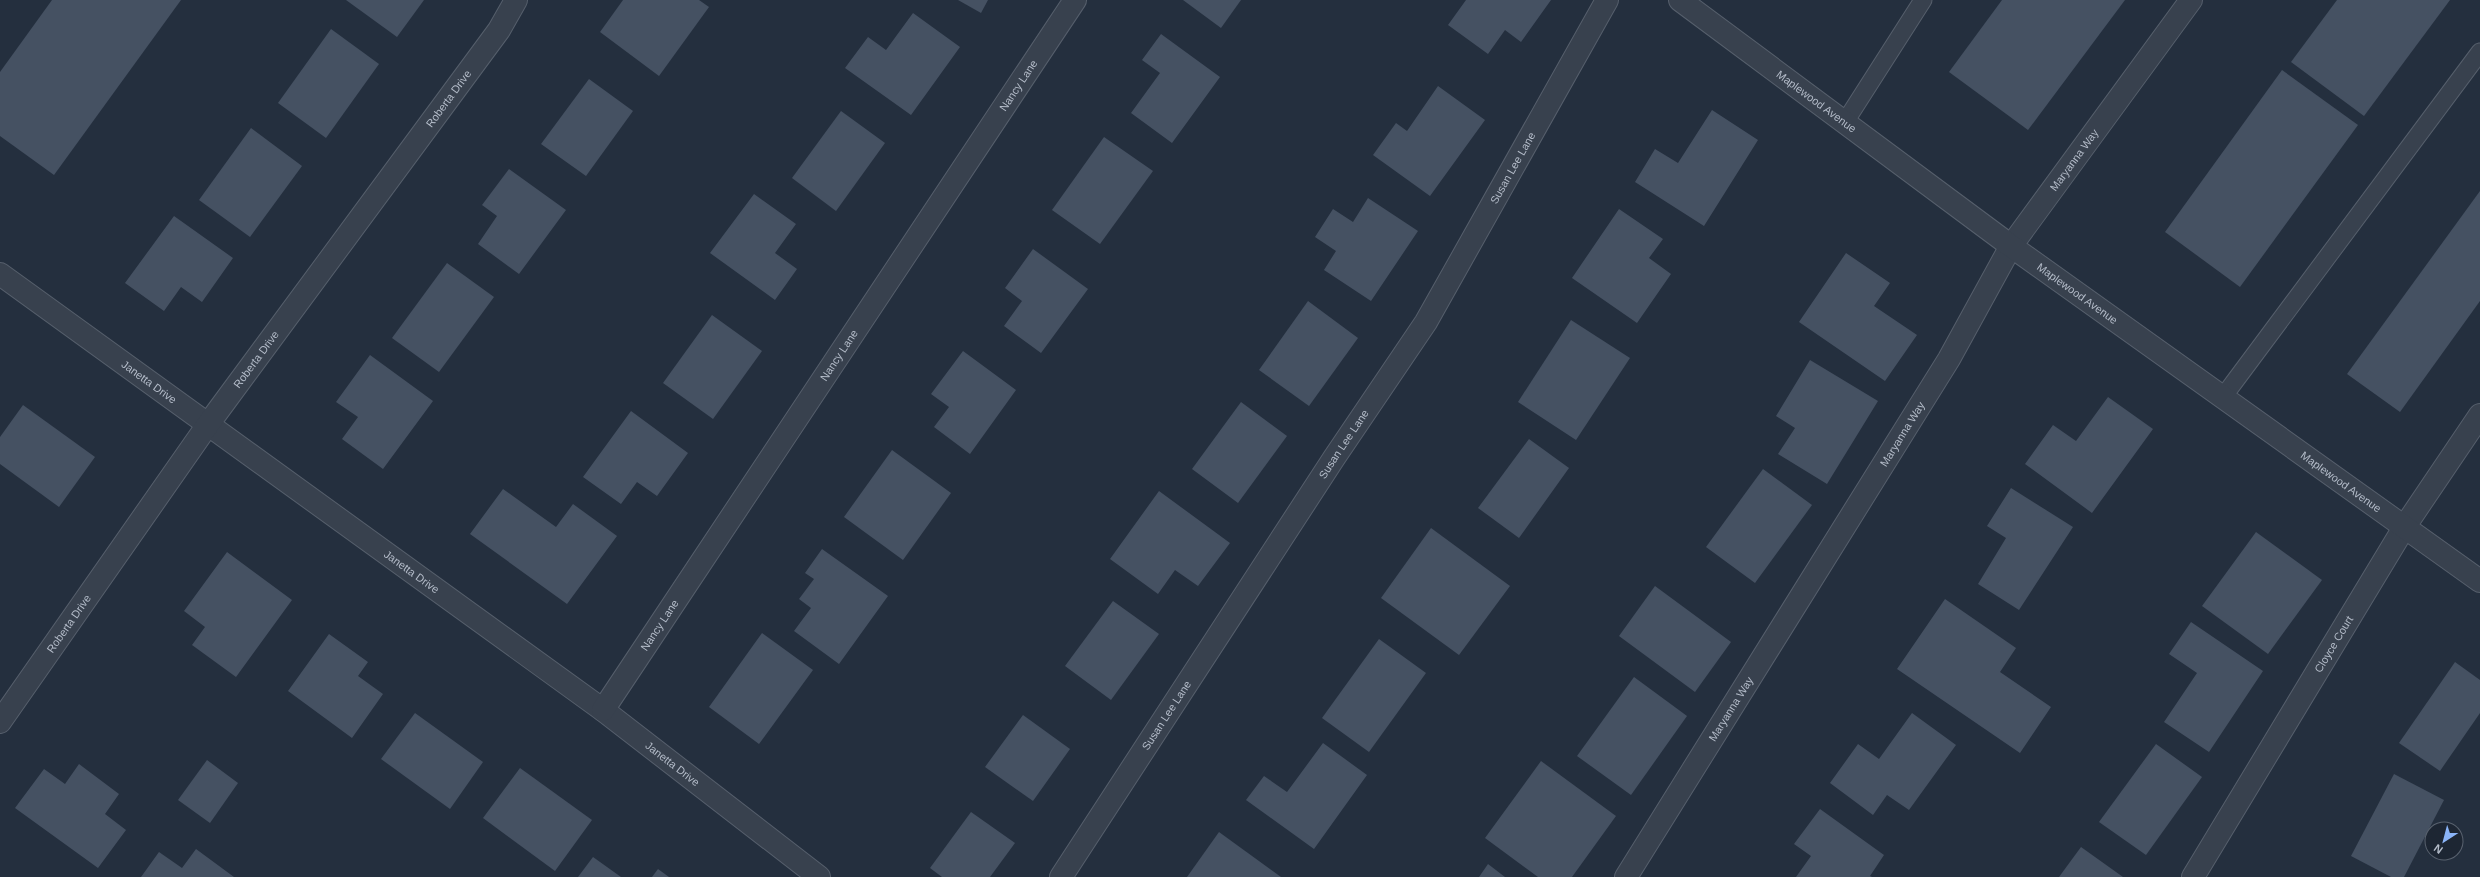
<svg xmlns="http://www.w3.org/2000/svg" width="2480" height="877" viewBox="0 0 2480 877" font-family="Arial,sans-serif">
  <rect width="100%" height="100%" fill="#242f3e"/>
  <!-- building -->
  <g fill="#455162">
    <polygon points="52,0 181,0 54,175 0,136 0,72"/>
    <polygon points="346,0 424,0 397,37"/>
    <polygon points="623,0 699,0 709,7 659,76 600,32"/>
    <polygon points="958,0 988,0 981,13"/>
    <polygon points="1183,0 1241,0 1221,28"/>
    <polygon points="1466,0 1551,0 1521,42 1505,30 1488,54 1448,25"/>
    <polygon points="2002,0 2125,0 2028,130 1949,72"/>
    <polygon points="2337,0 2450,0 2364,116 2291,62"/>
    <polygon points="913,13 960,47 911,115 845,68 868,37 886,50"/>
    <polygon points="331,29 379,64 326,138 278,103"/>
    <polygon points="1161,34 1220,77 1172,143 1131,113 1160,73 1142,60"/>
    <polygon points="2282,70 2358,125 2240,287 2165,232"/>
    <polygon points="589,79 633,111 586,176 541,144"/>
    <polygon points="1438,86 1485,120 1430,196 1373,155 1396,123 1407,131"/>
    <polygon points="1712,110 1758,140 1704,226 1635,182 1655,149 1678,163"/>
    <polygon points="841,111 885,143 836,211 792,178"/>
    <polygon points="251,128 302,166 250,237 199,200"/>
    <polygon points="1104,137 1153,171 1100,244 1052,210"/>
    <polygon points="509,169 566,210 519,274 478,244 497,216 482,205"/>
    <polygon points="2480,191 2480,301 2400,412 2347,374"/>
    <polygon points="754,194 796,224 775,253 797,269 775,300 710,253"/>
    <polygon points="1368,198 1418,231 1371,301 1324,270 1336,251 1315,237 1333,209 1353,222"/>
    <polygon points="1619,209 1663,239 1649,258 1671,274 1637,323 1572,278"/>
    <polygon points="174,216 233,258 202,302 181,287 164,311 125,283"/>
    <polygon points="1033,249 1088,289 1041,353 1004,326 1022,301 1005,288"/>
    <polygon points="1846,253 1890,283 1874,306 1917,335 1885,381 1799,322"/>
    <polygon points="447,263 494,297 439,372 392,338"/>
    <polygon points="1308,301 1358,338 1309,406 1259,370"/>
    <polygon points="712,315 762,351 713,419 663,383"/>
    <polygon points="1571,320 1630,358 1576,440 1518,402"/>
    <polygon points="963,351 1016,390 970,454 934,427 949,407 931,394"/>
    <polygon points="370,355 433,401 383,469 342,439 358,417 336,402"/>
    <polygon points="1810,360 1878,401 1827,484 1778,454 1795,428 1776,416"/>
    <polygon points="2108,397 2153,429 2092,513 2025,464 2053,425 2076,441"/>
    <polygon points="1241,402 1287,436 1238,503 1192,469"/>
    <polygon points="23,405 95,457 59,507 0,464 0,437"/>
    <polygon points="631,411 688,453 657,496 637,482 621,504 583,477"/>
    <polygon points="1529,439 1569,468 1519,538 1478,508"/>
    <polygon points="892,450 951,493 903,560 844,517"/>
    <polygon points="1763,469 1812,505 1755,583 1706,547"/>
    <polygon points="2011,488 2073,527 2019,610 1978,584 2006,538 1987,526"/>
    <polygon points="503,489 556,527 573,504 617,536 567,604 470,534"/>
    <polygon points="1159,491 1230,543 1198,586 1175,570 1158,594 1110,559"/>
    <polygon points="1431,528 1510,586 1459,655 1381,598"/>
    <polygon points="2256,532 2322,580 2268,654 2202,606"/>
    <polygon points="822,549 888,596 839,664 794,631 811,608 799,599 814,579 805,573"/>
    <polygon points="227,552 292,600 236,677 192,645 205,627 184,611"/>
    <polygon points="1655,586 1731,642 1695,692 1619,636"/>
    <polygon points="1945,599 2016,648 2000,672 2051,707 2020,753 1897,669"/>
    <polygon points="1113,601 1159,634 1111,700 1065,666"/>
    <polygon points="2191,622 2263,671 2209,752 2164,722 2197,673 2169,654"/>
    <polygon points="762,633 813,670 759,744 709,707"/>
    <polygon points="329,634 368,662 358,676 383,694 352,738 288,691"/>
    <polygon points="1379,639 1426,673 1369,752 1322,718"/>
    <polygon points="2455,662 2480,680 2480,713 2440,771 2399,743"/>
    <polygon points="1634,677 1687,716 1631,795 1577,756"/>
    <polygon points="415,713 483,762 450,809 381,759"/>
    <polygon points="1912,713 1956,745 1909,810 1887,795 1873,815 1830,783 1858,744 1879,759"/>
    <polygon points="1023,715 1070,749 1033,801 985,767"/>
    <polygon points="1323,743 1367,775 1314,849 1246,800 1264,776 1287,792"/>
    <polygon points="2156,744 2202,777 2146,855 2099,822"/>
    <polygon points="207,760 238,783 210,823 178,800"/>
    <polygon points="1541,761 1616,816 1572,877 1538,877 1485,838"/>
    <polygon points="79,764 119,794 105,814 126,830 98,868 15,808 44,769 65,784"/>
    <polygon points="520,768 592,820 555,871 483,818"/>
    <polygon points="2394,774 2444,800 2404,877 2391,877 2351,856"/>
    <polygon points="1820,809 1884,855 1870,876 1872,877 1796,877 1811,856 1794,844"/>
    <polygon points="971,812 1015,843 990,877 942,877 930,868"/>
    <polygon points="1219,832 1281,877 1187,877"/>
    <polygon points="2081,847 2123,877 2059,877"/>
    <polygon points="196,849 234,877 141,877 159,852 182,868"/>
    <polygon points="593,857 621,877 578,877"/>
    <polygon points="1488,864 1505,877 1479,877"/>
    <polygon points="658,869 669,877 652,877"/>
  </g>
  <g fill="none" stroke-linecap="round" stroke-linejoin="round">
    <!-- service casing -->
    <g stroke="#565f6c" stroke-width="19">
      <g id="service">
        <polyline points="1845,122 1923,0"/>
        <polyline points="2223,397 2480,52"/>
      </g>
    </g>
    <!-- minor casing -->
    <g stroke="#565f6c" stroke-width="24">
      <g id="minor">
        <path id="s1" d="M 0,274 L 603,710 L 819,877"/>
        <path id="s2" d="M 603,710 L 1075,0"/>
        <path id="s3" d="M 0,722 L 209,423 L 499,30 L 516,0"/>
        <path id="s4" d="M 1061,877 L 1334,458 L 1426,322 L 1607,0"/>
        <path id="s5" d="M 1626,877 L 1949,359 L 2011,246 L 2191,0"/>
        <path id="s6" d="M 2193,877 L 2405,526 L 2480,415"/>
      </g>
    </g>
    <!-- tertiary casing -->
    <g stroke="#565f6c" stroke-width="24">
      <g id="tertiary">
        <path id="s7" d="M 1680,0 L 2011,246 L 2480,581"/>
      </g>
    </g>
    <!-- service -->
    <use href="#service" stroke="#38414e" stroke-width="17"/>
    <!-- minor -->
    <use href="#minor" stroke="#38414e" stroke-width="22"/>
    <!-- tertiary -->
    <use href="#tertiary" stroke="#38414e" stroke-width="22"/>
  </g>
  <g text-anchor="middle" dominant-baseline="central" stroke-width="3.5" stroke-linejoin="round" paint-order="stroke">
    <!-- street labels -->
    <g font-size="11" fill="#b4bcc9" stroke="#1d2633">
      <text stroke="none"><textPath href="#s2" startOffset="750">Nancy Lane</textPath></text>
      <text stroke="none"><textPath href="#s3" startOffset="768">Roberta Drive</textPath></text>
      <text stroke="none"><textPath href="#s7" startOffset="170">Maplewood Avenue</textPath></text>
      <text stroke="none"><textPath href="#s5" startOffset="846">Maryanna Way</textPath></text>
      <text stroke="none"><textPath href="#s4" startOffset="841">Susan Lee Lane</textPath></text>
      <text stroke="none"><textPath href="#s7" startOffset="494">Maplewood Avenue</textPath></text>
      <text stroke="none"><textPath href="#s2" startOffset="426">Nancy Lane</textPath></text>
      <text stroke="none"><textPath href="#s3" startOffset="444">Roberta Drive</textPath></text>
      <text stroke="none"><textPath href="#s1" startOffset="184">Janetta Drive</textPath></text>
      <text stroke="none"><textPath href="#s5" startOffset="522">Maryanna Way</textPath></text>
      <text stroke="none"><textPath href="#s4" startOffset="517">Susan Lee Lane</textPath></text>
      <text stroke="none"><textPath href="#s7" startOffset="818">Maplewood Avenue</textPath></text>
      <text stroke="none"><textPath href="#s1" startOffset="508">Janetta Drive</textPath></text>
      <text stroke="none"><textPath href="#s3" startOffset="120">Roberta Drive</textPath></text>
      <text stroke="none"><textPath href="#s2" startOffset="102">Nancy Lane</textPath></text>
      <text stroke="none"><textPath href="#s6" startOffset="272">Cloyce Court</textPath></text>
      <text stroke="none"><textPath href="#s5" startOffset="198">Maryanna Way</textPath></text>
      <text stroke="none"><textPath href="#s4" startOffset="193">Susan Lee Lane</textPath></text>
      <text stroke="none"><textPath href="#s1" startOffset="832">Janetta Drive</textPath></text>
    </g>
  </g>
  <!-- north arrow -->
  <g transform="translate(2444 841) rotate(216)"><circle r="19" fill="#1d2633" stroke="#59626f"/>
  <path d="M0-3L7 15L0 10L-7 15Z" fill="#8ab4f8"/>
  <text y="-6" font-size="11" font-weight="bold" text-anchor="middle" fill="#b4bcc9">N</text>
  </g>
</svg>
